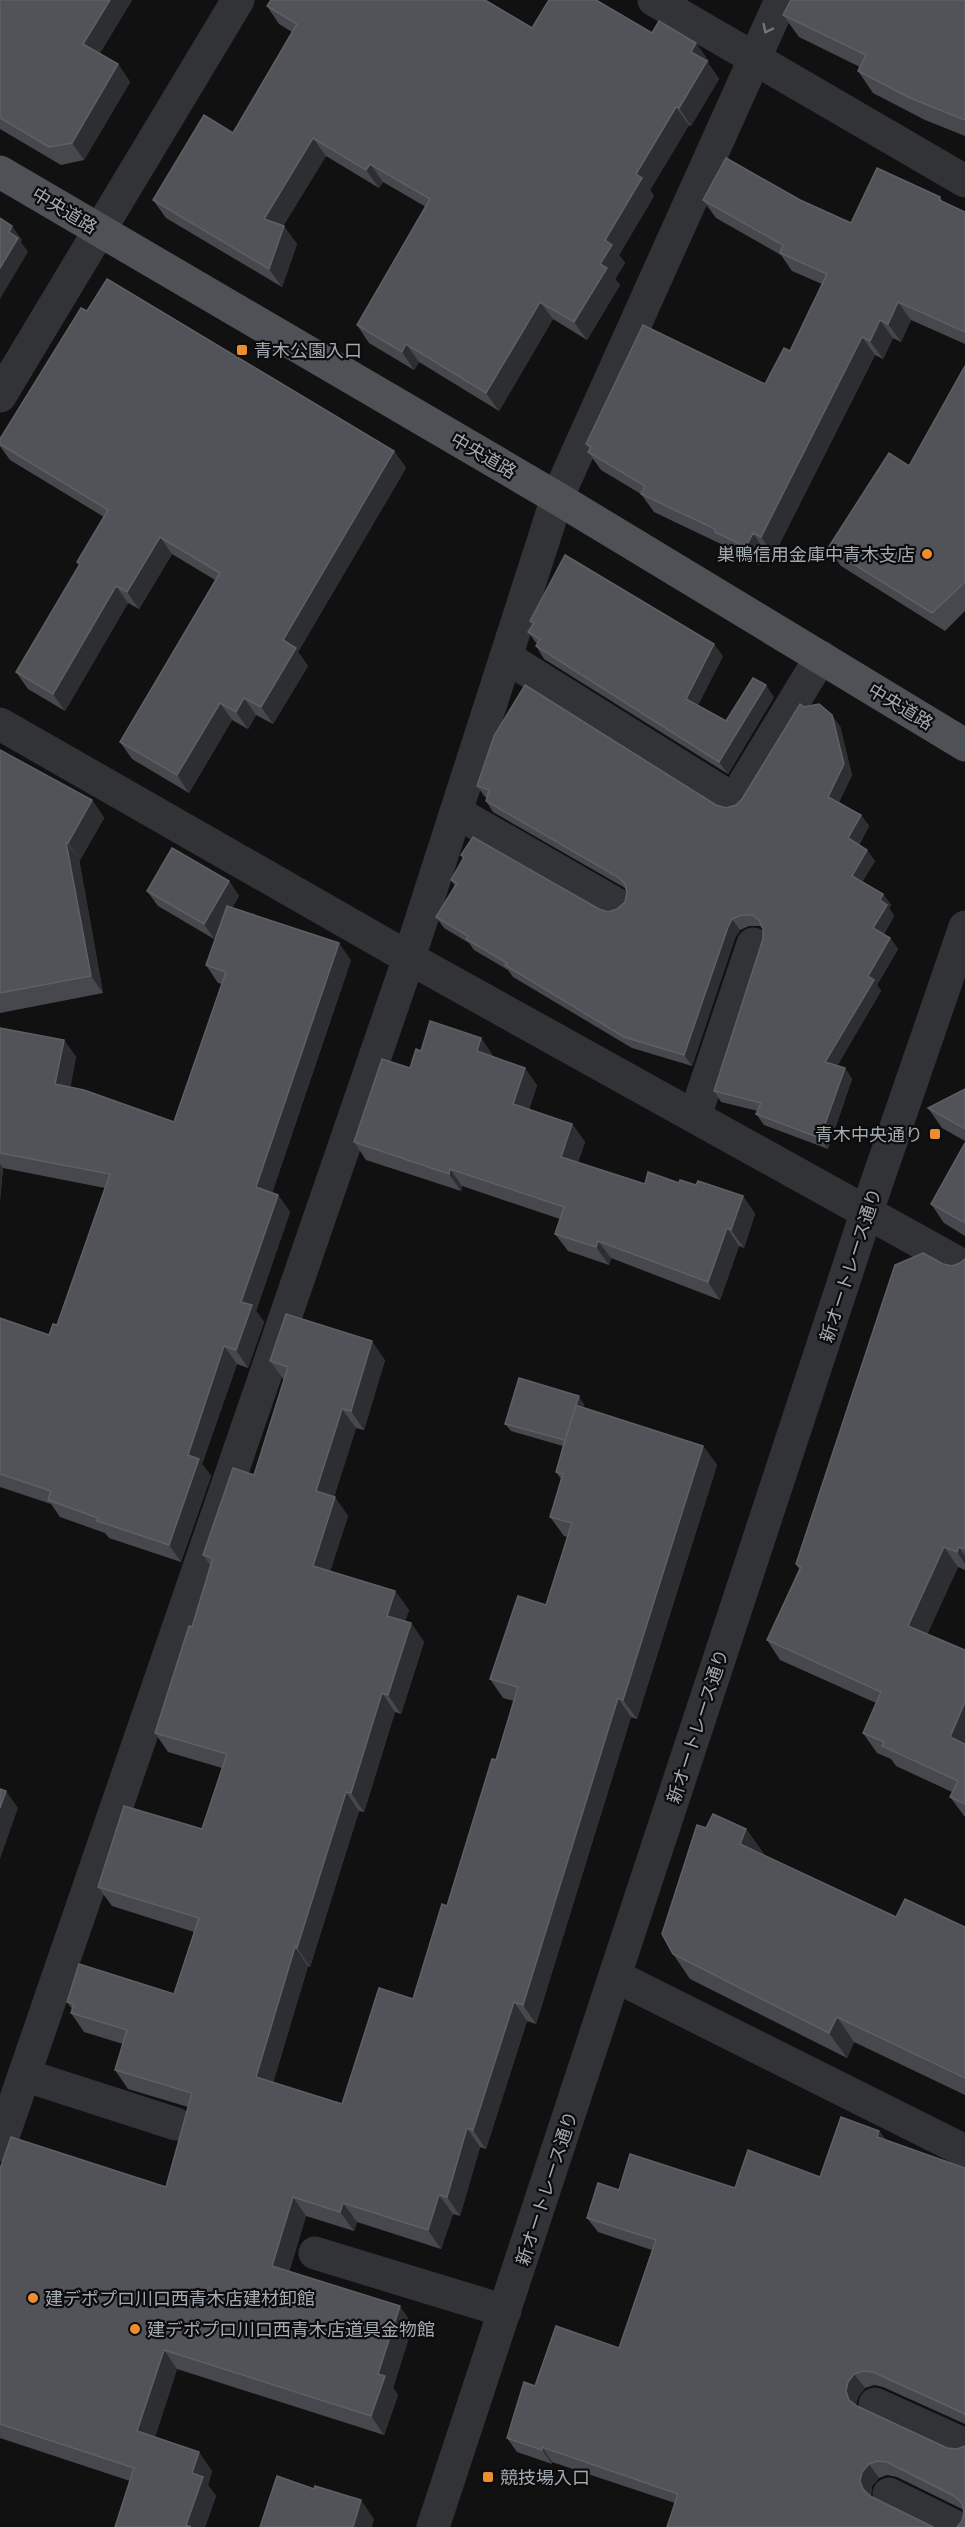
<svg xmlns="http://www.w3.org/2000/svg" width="965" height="2527" viewBox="0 0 965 2527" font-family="'Open Sans','Noto Sans JP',sans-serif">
  <rect width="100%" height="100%" fill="#111112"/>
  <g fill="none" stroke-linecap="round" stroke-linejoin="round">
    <!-- minor -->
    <g stroke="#323337" stroke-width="33">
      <polyline points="654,0 965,181"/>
      <polyline points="0,396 238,0"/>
      <polyline points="506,657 734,800 821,657"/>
      <polyline points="0,724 409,958 965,1267"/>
      <polyline points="456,812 616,904"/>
      <polyline points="695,1116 753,944"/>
      <polyline points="615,1976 965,2151"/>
      <polyline points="24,2075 176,2124"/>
      <polyline points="0,2145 409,958 557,498 781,0"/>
      <polyline points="315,2253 505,2311"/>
      <polyline points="875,2404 965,2445"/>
      <polyline points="889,2494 956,2527"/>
      <polyline points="433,2527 867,1211 965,927"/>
    </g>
    <!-- major -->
    <polyline stroke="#4e5156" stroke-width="33" points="0,172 557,498 965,745"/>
  </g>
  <!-- wall -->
  <g fill="#47484d">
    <polygon points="0,0 132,0 100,53 118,64 130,82 84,160 61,165 0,129"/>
    <polygon points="965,0 965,136 925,120 873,93 858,71 860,67 799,37 783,15"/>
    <polygon points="267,6 532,28 652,33 709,61 708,63 719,79 691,126 689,125 650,190 654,196 619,255 625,263 615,279 620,285 587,340 553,319 499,411 419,362 414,370 369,343 357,325 426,207 383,182 379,188 326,156 283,226 297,244 282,287 166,218 153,200 233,133 292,32 279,24"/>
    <polygon points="940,197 943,202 965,212 965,344 911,320 901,342 893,338 883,359 875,355 774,555 765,551 759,565 728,550 725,546 654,512 641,494 601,470 588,452 590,449 586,444 765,384 790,351 822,284 792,271 781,255 716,218 703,200 800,200 851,223"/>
    <polygon points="87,311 394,451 406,468 298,652 308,666 273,724 256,715 248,729 232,720 189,793 132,759 120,742 215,580 172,554 139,609 128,603 65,711 28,689 16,672 79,565 77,562 104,517 10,460 0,446 0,445"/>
    <polygon points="965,366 965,611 945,631 841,566 828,548 909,466"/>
    <polygon points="530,621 723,656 698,705 726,721 774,697 728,774 544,659 536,646 537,644 528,632 533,625"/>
    <polygon points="840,726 852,775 839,802 861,815 869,826 859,845 875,861 862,882 883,894 891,905 889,908 894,916 884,934 890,938 898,949 877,985 881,991 837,1066 845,1068 852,1079 828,1149 764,1125 756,1114 758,1111 721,1102 714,1091 763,939 763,929 760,926 749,926 740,930 735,938 692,1066 632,1048 513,977 508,970 474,950 469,943 444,928 436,917 455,886 451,880 463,859 461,855 599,909 608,912 617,909 625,902 627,893 625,888 493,812 486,801 487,797 485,797 477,786 716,805 726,808 736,805"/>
    <polygon points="0,750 92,800 104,818 80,860 79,859 103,993 0,1013"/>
    <polygon points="229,881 239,896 232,908 351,960 272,1193 278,1195 290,1212 256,1311 264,1322 248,1368 237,1364 202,1464 211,1476 181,1562 109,1538 105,1533 60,1517 51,1504 0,1487 0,1318 49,1335 57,1325 105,1188 3,1168 0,1200 0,1028 64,1040 76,1057 70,1087 174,1122 222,984 218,983 206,965 217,934 214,939 158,906 147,891"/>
    <polygon points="481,1038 493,1056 493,1057 537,1085 529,1110 572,1124 585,1142 578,1162 645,1184 679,1183 696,1185 743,1196 755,1214 744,1248 739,1246 720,1300 611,1258 609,1265 568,1251 555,1234 560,1219 462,1186 461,1191 366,1160 354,1142 410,1068 421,1051"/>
    <polygon points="965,1089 965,1141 942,1128 928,1108"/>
    <polygon points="965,1143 965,1236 944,1223 931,1204"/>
    <polygon points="965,1259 965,1570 958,1567 927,1634 965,1650 965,1817 950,1797 952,1792 896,1766 891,1759 877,1753 863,1733 876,1703 780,1660 767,1640 799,1569 796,1564 943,1264 952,1266 960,1263"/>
    <polygon points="385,1360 364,1430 356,1428 334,1497 348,1516 330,1571 395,1591 409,1610 405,1621 411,1623 424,1642 401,1714 395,1712 364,1812 359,1811 310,1967 308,1966 273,2083 342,2104 413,1999 447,1906 496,1760 514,1701 503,1698 490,1679 546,1605 567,1537 564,1536 550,1517 561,1479 556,1472 563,1446 511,1431 505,1424 584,1404 583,1408 703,1446 717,1465 637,1719 631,1717 536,2024 527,2021 486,2149 480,2147 460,2216 453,2214 441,2249 357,2222 354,2231 306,2216 289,2272 413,2325 393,2388 398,2395 384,2435 177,2369 155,2437 212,2471 208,2485 216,2496 205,2527 115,2527 130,2481 0,2438 0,2169 166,2187 188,2107 128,2089 115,2070 123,2044 84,2032 71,2013 72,2009 67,2002 174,1994 194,1932 112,1906 98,1887 202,1829 222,1768 168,1752 155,1733 192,1627 210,1565 203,1555 254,1475 284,1380 270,1361"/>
    <polygon points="706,1828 746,1829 764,1854 764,1855 896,1917 965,1927 965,2095 854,2042 847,2058 690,1979 673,1954"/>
    <polygon points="879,2131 885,2139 965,2168 965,2424 883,2387 874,2385 865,2388 858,2397 856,2405 857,2406 947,2448 957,2449 965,2446 965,2527 962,2521 964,2512 964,2510 897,2477 887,2475 879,2478 872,2486 871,2496 675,2503 552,2462 552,2464 517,2452 507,2438 535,2386 619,2348 652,2250 598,2232 587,2218 619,2190 735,2188 820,2177"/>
  </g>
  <!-- shaded-wall -->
  <g fill="#2d2e31">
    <polygon points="110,0 132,0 95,61 83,44"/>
    <polygon points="696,43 709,61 708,63 719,79 691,126 679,108 691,52"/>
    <polygon points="118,64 130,82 84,160 72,143"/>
    <polygon points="676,107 689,125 650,190 654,196 619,255 625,263 615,279 620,285 587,340 574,322 600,264 605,240 636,174"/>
    <polygon points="313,138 326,156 276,237 264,219"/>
    <polygon points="370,164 383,182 379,188 366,170"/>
    <polygon points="12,226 22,240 21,242 28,252 0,299 0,268 9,232"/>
    <polygon points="284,226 297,244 282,287 269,269"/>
    <polygon points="540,302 553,319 499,411 486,393"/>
    <polygon points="898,302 911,320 901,342 888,324"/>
    <polygon points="880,320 893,338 883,359 870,341"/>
    <polygon points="862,337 875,355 774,555 761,537"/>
    <polygon points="406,344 419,362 414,370 402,352"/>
    <polygon points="394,451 406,468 298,652 308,666 273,724 261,707 283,640"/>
    <polygon points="753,533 765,551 759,565 746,547"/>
    <polygon points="160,537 172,554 139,609 127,592"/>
    <polygon points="116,586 128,603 65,711 53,694"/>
    <polygon points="714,644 723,656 695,711 686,699"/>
    <polygon points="766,685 774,697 728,774 719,762"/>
    <polygon points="244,698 256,715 248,729 236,712"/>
    <polygon points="220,703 232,720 189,793 177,775"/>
    <polygon points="832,715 840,726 852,775 836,808 828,797"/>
    <polygon points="92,800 104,818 80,860 68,843"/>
    <polygon points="861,815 869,826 856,849 848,838"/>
    <polygon points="66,842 79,859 103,993 91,976"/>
    <polygon points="867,850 875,861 859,887 852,876"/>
    <polygon points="229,881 239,896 214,939 204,924"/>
    <polygon points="883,894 891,905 889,908 894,916 881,939 873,928 880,900"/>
    <polygon points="732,919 740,930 735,938 692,1066 684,1055 728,927"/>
    <polygon points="890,938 898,949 877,985 881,991 833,1073 825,1062 868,976"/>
    <polygon points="339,943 351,960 268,1204 256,1187"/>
    <polygon points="481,1038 493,1056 489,1069 477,1051"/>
    <polygon points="64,1040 76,1057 68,1102 55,1084"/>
    <polygon points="525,1068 537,1085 525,1122 513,1104"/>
    <polygon points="845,1068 852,1079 828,1149 820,1138"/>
    <polygon points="572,1124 585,1142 574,1174 561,1157"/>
    <polygon points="0,1164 3,1168 0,1200"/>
    <polygon points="450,1169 462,1186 461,1191 449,1174"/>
    <polygon points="278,1195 290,1212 256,1311 264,1322 248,1368 236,1350 241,1302"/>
    <polygon points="743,1196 755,1214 744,1248 731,1230"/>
    <polygon points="727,1228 739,1246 720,1300 708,1282"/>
    <polygon points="598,1241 611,1258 609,1265 596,1247"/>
    <polygon points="372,1341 385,1360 364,1430 351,1411"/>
    <polygon points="224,1346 237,1364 202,1464 211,1476 181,1562 169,1545 188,1455"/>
    <polygon points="579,1396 584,1404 570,1448 565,1440"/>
    <polygon points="342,1409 356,1428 330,1510 316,1491"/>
    <polygon points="703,1446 717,1465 637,1719 623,1700"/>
    <polygon points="335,1497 348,1516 326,1585 313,1566"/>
    <polygon points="944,1547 958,1567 922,1646 908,1626"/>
    <polygon points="959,1547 965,1556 965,1564 957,1552"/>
    <polygon points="395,1591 409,1610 401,1635 387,1616"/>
    <polygon points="411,1623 424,1642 401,1714 388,1695"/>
    <polygon points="382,1693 395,1712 364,1812 351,1793"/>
    <polygon points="618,1698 631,1717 536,2024 523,2005"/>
    <polygon points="965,1702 965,1755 950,1737"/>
    <polygon points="6,1791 18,1808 0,1859 0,1808"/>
    <polygon points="346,1792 359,1811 310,1967 297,1948"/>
    <polygon points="746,1829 764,1854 758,1869 740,1844"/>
    <polygon points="295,1947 308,1966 269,2096 256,2077"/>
    <polygon points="514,2002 527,2021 486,2149 473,2130"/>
    <polygon points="837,2017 854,2042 847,2058 829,2033"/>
    <polygon points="467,2128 480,2147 460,2216 447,2197"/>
    <polygon points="879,2131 890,2146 877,2137"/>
    <polygon points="439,2195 453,2214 441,2249 428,2230"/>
    <polygon points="293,2197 306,2216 285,2285 272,2266"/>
    <polygon points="343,2203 357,2222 354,2231 340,2212"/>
    <polygon points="400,2306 413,2325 393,2388 398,2395 384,2435 371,2416 378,2374"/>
    <polygon points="164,2350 177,2369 151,2450 137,2431"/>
    <polygon points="854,2374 865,2388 858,2397 856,2405 859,2414 849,2400 846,2391 848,2382"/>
    <polygon points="542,2447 552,2462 552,2464 542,2450"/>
    <polygon points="199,2452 212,2471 208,2485 216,2496 205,2527 187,2527 186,2525 192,2473"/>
    <polygon points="869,2464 879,2478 872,2486 870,2496 863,2489 860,2481 862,2472"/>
    <polygon points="361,2500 374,2519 372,2527 353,2527"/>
  </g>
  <!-- building -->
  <g fill="#515358" stroke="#5d6066" stroke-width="1.5">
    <polygon points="0,0 110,0 83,44 118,64 72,143 49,147 0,118"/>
    <polygon points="271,0 485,0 532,28 549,0 596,0 652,33 659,21 696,43 691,52 707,61 679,108 676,107 636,174 642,178 605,240 612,245 600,264 607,268 574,322 540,302 486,393 406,344 402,352 357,325 430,199 370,164 366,170 313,138 264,219 284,226 269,269 153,200 204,115 233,133 297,24 267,6"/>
    <polygon points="791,0 965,0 965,120 910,98 858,71 866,55 783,15"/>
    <polygon points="726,158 800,200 851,223 877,168 940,197 939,200 965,212 965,332 898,302 888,324 880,320 870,341 862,337 761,537 753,533 746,547 715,532 715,529 641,494 645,486 588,452 591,447 586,444 643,325 765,384 784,348 790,351 827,274 780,253 783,245 703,200"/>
    <polygon points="0,218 12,226 9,232 18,238 0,268"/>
    <polygon points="107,279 394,451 283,640 296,648 261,707 244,698 236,712 220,703 177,775 120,742 220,573 160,537 127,592 116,586 53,694 16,672 80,564 77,562 108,510 0,444 0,439 81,308 87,311"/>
    <polygon points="965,366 965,582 932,613 828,548 889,453 909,466"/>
    <polygon points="565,555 714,644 686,699 726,721 753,678 766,685 719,762 536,646 540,639 528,632 534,623 530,621"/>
    <polygon points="525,685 716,805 726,808 736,805 742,799 800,704 804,707 819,704 832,715 844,764 828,797 861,815 848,838 867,850 852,876 883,894 880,900 887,905 873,928 890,938 868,976 874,980 825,1062 845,1068 820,1138 756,1114 761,1103 714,1091 763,939 763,929 759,920 752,915 741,915 732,919 728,927 684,1055 624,1037 505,965 507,963 466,939 468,936 436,917 457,883 451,880 464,857 461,855 473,837 599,909 608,912 617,909 625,902 627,893 625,884 618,877 486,801 489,790 477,786 494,736"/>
    <polygon points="0,750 92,800 68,843 66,842 91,976 0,993"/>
    <polygon points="172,848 229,881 204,924 147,891"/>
    <polygon points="227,906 339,943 256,1187 278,1195 241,1302 252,1305 236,1350 224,1346 188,1455 199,1459 169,1545 97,1521 98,1518 48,1500 51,1491 0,1474 0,1318 49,1335 53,1324 57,1325 110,1174 0,1153 0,1028 64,1040 55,1084 84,1090 174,1122 226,972 206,965"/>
    <polygon points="430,1021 481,1038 477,1051 525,1068 513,1104 572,1124 561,1157 645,1184 648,1172 679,1183 680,1180 696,1185 698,1181 743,1196 731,1230 727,1228 708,1282 598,1241 596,1247 555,1234 564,1207 450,1169 449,1174 354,1142 382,1059 410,1068 416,1049 421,1051"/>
    <polygon points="965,1089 965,1129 928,1108"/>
    <polygon points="965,1143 965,1223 931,1204"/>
    <polygon points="923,1253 943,1264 952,1266 960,1263 965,1259 965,1549 959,1547 957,1552 944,1547 908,1626 965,1650 965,1702 950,1737 965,1744 965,1804 950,1797 958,1781 882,1746 884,1742 863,1733 881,1692 767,1640 801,1567 796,1564 895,1265"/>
    <polygon points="286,1314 372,1341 351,1411 342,1409 316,1491 335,1497 313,1566 395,1591 387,1616 411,1623 388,1695 382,1693 351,1793 346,1792 297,1948 295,1947 256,2077 342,2104 379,1988 413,1999 442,1904 447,1906 492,1759 496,1760 518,1687 490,1679 518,1596 546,1605 572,1523 550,1517 563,1474 556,1472 575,1405 703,1446 623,1700 618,1698 523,2005 514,2002 473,2130 467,2128 447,2197 439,2195 428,2230 343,2203 340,2212 293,2197 272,2266 400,2306 378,2374 385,2376 371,2416 164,2350 137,2431 199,2452 192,2473 203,2477 186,2525 191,2527 115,2527 134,2468 0,2424 0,2169 11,2137 166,2187 192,2093 115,2070 127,2030 71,2013 74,2004 67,2002 79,1964 174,1994 199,1918 98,1887 124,1806 202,1829 227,1754 155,1733 189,1626 192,1627 213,1558 203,1555 233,1468 254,1475 288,1367 270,1361"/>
    <polygon points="519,1378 579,1396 565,1440 505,1424"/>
    <polygon points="0,1789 6,1791 0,1808"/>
    <polygon points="713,1814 746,1829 740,1844 896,1917 905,1899 965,1927 965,2078 837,2017 829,2033 673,1954 662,1934 697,1825 706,1828"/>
    <polygon points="841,2117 879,2131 877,2137 965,2168 965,2415 963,2413 873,2372 864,2371 854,2374 848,2382 846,2391 849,2400 857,2406 947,2448 957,2449 965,2446 965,2527 957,2527 962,2521 964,2512 962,2503 954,2496 887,2462 877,2461 869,2464 862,2472 860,2481 863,2489 870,2496 933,2527 667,2527 678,2494 542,2447 542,2450 507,2438 524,2382 535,2386 556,2326 619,2348 656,2240 587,2218 598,2183 619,2190 630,2154 735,2188 748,2150 820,2177"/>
    <polygon points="277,2476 314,2489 315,2486 361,2500 353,2527 260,2527"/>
  </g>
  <!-- one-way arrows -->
  <defs><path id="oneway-chevron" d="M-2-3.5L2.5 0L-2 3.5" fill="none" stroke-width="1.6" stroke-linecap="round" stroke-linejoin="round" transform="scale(1.5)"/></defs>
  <use stroke="#70747b" href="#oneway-chevron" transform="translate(767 29) rotate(116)"/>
  <!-- markers -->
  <g fill="#ec8e2f" stroke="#0c0c0d" stroke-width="2">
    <rect x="236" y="344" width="12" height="12" rx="3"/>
    <circle cx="927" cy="554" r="6"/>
    <rect x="929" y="1128" width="12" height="12" rx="3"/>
    <circle cx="33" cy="2298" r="6"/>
    <circle cx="135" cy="2329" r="6"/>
    <rect x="482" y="2471" width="12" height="12" rx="3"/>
  </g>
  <g text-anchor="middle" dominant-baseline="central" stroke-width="4.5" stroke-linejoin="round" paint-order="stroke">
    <!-- street labels -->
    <g font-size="18" fill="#a2aab2" stroke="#0c0c0d">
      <text transform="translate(65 210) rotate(31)">中央道路</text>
      <text transform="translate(484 455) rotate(30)">中央道路</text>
      <text transform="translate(901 706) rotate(31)">中央道路</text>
      <text transform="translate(850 1265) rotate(-72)">新オートレース通り</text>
      <text transform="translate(697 1726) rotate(-72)">新オートレース通り</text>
      <text transform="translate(546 2188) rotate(-72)">新オートレース通り</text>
    </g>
    <!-- poi labels -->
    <g font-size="18" fill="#a2aab2" stroke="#0c0c0d" text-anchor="start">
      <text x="254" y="350">青木公園入口</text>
      <text x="915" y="554" text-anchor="end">巣鴨信用金庫中青木支店</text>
      <text x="923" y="1134" text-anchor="end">青木中央通り</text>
      <text x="45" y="2298">建デポプロ川口西青木店建材卸館</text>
      <text x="147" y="2329">建デポプロ川口西青木店道具金物館</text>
      <text x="500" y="2477">競技場入口</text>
    </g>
  </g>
</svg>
